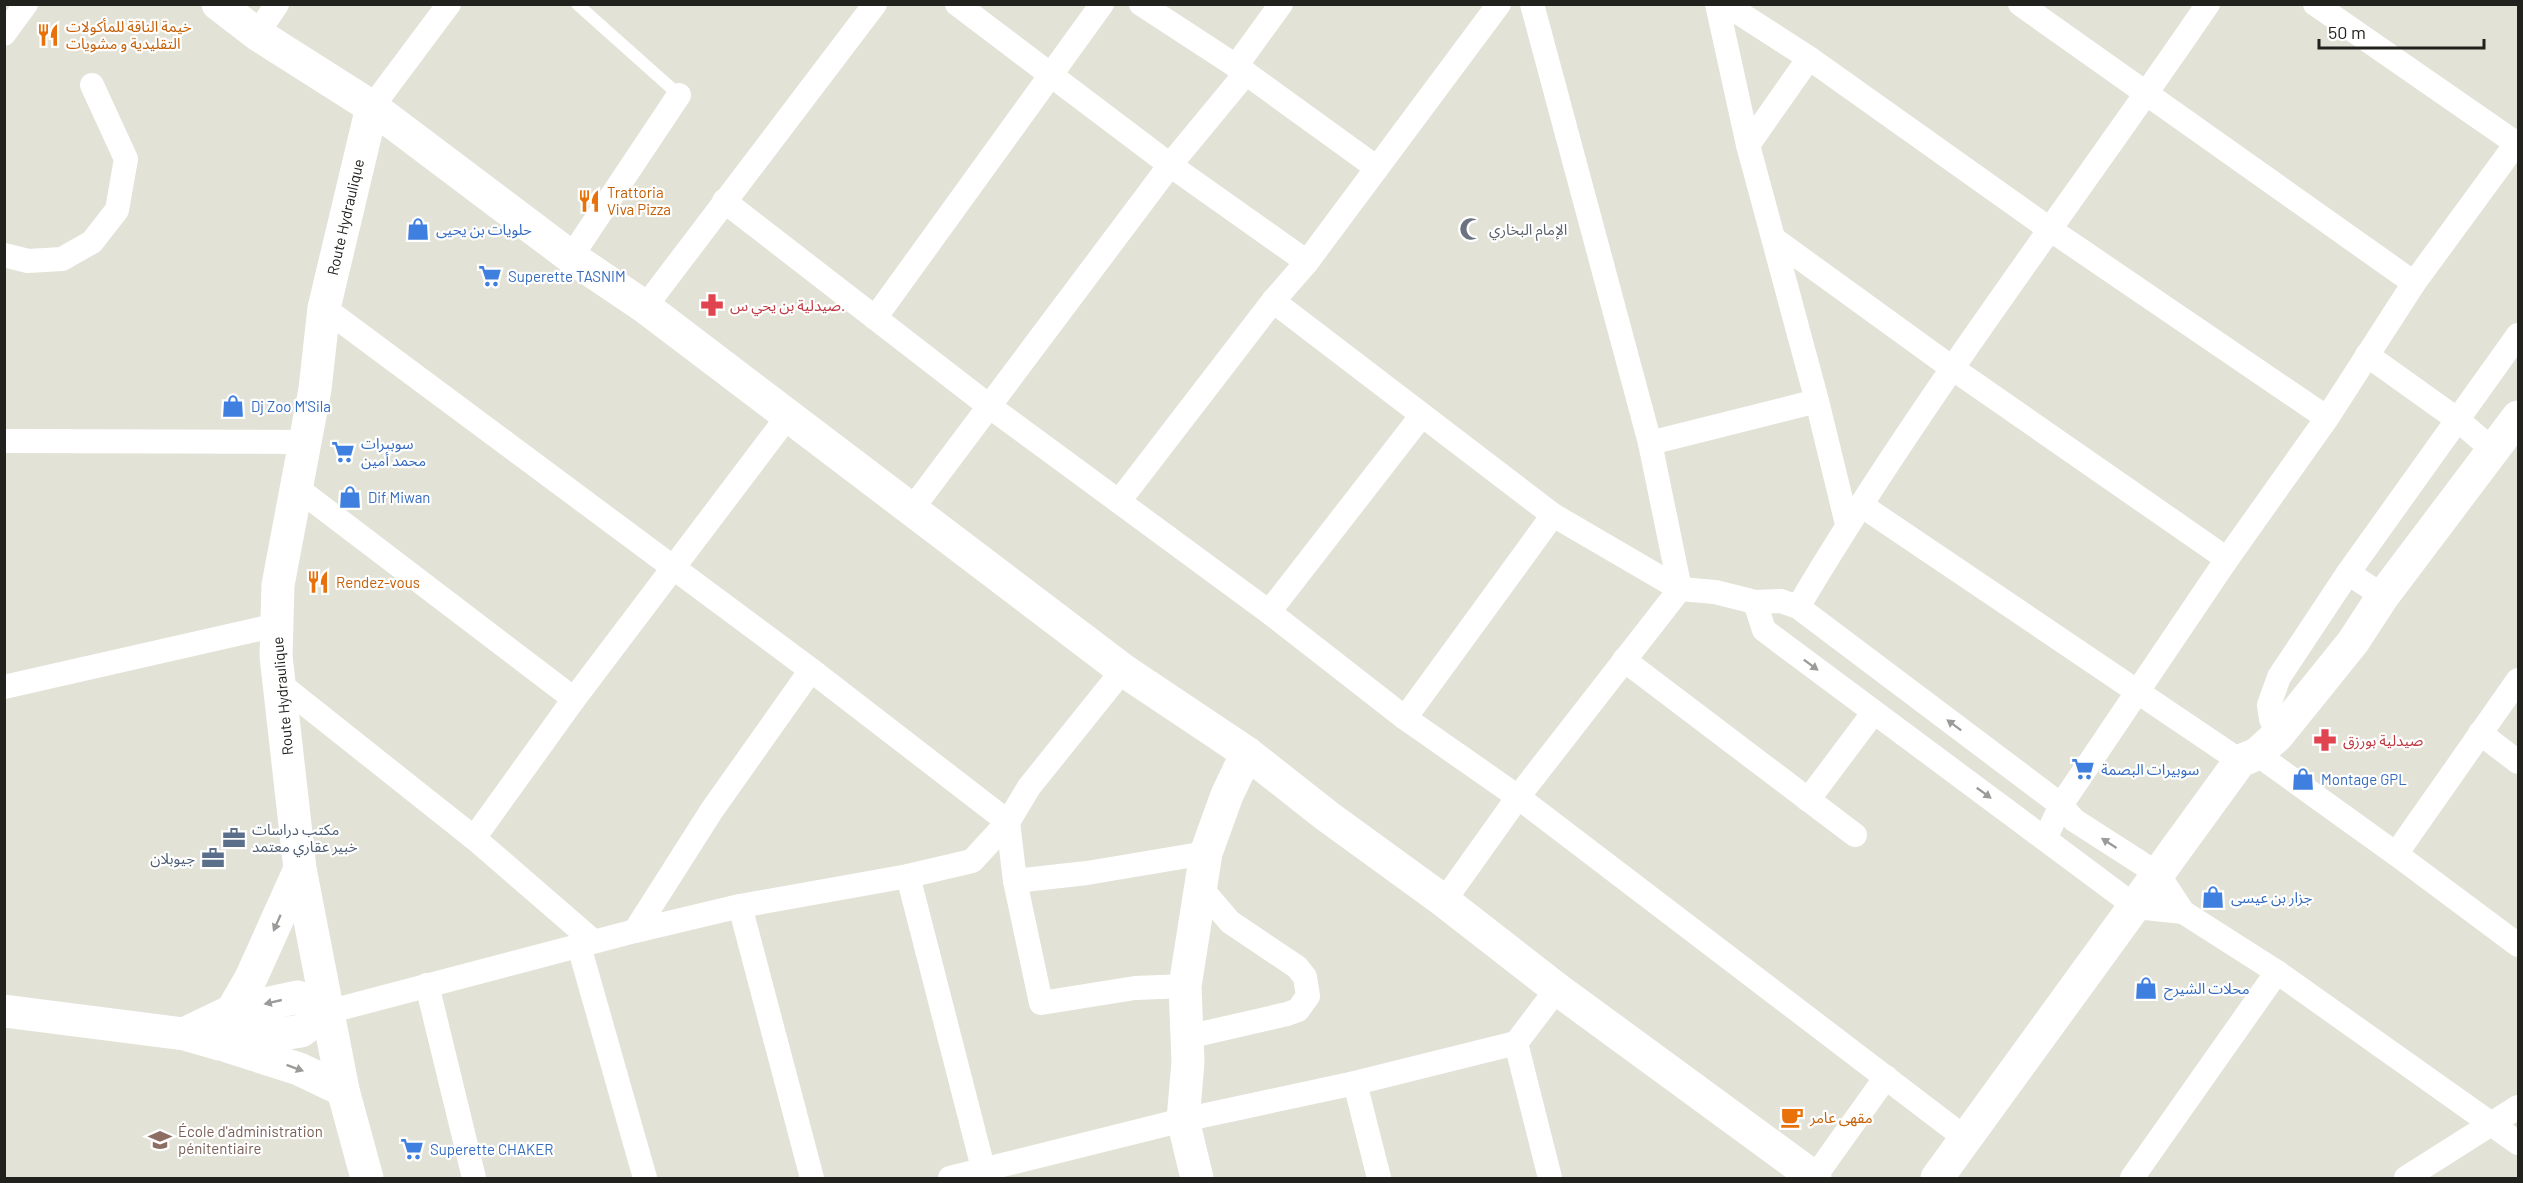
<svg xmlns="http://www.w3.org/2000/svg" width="2523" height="1183" viewBox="0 0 2523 1183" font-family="Barlow,'Noto Sans Arabic',sans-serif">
  <rect width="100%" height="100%" fill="#e3e2d7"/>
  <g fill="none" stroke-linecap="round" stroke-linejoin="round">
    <!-- lane -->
    <polyline stroke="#fff" stroke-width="12" points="577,4 679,95"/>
    <!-- street -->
    <g stroke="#fff" stroke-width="24">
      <polyline points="957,4 1170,165 1307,262"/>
      <polyline points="1141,4 1236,66 1377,168"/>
      <polyline points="1717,4 1748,145 1817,401 1847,524"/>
      <polyline points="1725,4 1809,58 2051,230 2327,418"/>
      <polyline points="2020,4 2414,283"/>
      <polyline points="2315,4 2517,144"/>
      <polyline points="4,34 26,4"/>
      <polyline points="257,34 277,4"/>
      <polyline points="1236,66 1281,4"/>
      <polyline points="372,107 449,4"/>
      <polyline points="1748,145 1809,58"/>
      <polyline points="724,201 989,406 1269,612 1405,718 1518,797 1965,1138"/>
      <polyline points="1774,239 1952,368 2227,559"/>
      <polyline points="4,255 28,261 62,259 92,242 117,210 126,159 92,85"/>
      <polyline points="571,257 679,95"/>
      <polyline points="1273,301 1553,515 1680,589 1715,592 1755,602 1781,601 1798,607 2061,805 2074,820 2158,874 2183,912 2277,972 2518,1143"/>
      <polyline points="645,307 875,4"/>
      <polyline points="324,308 811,670 1008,822 1015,881 1087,873 1206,853"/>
      <polyline points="875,318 1102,4"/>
      <polyline points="2367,355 2458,420 2494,451"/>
      <polyline points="4,441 303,442"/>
      <polyline points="1650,443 1817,401"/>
      <polyline points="297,488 574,699"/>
      <polyline points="1120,500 1273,301 1307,262 1499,4"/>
      <polyline points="1861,505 2240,761"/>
      <polyline points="912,509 1170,165 1246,73"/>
      <polyline points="2348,573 2383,596"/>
      <polyline points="1755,602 1764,630 2136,907 2183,912"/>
      <path d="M 1798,607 C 1922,398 2071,205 2208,4"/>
      <polyline points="1269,612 1422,415"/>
      <polyline points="1624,660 1855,835"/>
      <polyline points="280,684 474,838 593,941"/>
      <polyline points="4,687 277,625"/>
      <polyline points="1405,718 1553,515"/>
      <polyline points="2480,733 2518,762"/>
      <polyline points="2278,735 2271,719 2269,705 2279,677 2348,573 2518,335"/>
      <polyline points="2257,754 2396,854 2518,680"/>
      <polyline points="1808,800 1874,712"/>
      <polyline points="474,838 574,699 788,416"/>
      <polyline points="2045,839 2061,805 2227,559 2327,418 2414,283 2518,141"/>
      <polyline points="2396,854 2518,945"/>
      <polyline points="908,876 983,1168"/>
      <polyline points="1015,881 1041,1003 1135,988 1185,986"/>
      <polyline points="1444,901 1518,797 1680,589 1650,443 1532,4"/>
      <polyline points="740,906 812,1178"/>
      <polyline points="635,931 712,810 811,670"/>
      <polyline points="579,946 645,1178"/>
      <polyline points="427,985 474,1178"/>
      <polyline points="327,1012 635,931 740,906 908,876 972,861 1008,822 1029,787 1123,670"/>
      <polyline points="1187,1037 1287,1014 1298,1010 1308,996 1305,977 1297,967 1230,922 1201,888"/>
      <polyline points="1355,1083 1379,1178"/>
      <polyline points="950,1178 1183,1120 1355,1083 1516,1043"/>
      <polyline points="1550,1178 1516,1043 1557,989"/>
      <polyline points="1814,1178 1886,1077"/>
      <polyline points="2132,1178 2277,972"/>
      <polyline points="2406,1178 2518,1107"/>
    </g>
    <!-- secondary -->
    <g stroke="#fff" stroke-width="33">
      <polyline points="218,4 257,34 372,107 571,257 645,307 1123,670 1247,753 1327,816 1444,901 1557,989 1815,1178"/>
      <polyline points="4,1011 184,1034 219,1044 301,1031 327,1012 298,997 232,1011 184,1034"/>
      <polyline points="232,1011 251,978 300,869"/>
      <polyline points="227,1046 299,1069 343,1090"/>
      <polyline points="367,1178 343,1090 300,869 276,656 278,585 315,389 324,308 372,107"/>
      <polyline points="1197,1178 1183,1120 1188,1062 1185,986 1206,853 1227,795 1247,753"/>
      <polyline points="1937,1178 2240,761 2257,754 2278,735 2353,642 2383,596 2518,417"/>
    </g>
  </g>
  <!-- one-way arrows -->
  <defs><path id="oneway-solid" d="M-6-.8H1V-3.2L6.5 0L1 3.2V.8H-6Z" transform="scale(1.5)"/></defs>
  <g fill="#9b9b99">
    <use href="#oneway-solid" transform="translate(1811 665) rotate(37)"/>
    <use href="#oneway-solid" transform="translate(1954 725) rotate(-143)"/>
    <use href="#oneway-solid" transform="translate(1984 793) rotate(36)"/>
    <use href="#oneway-solid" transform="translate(2109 843) rotate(-147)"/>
    <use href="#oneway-solid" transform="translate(277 923) rotate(114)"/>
    <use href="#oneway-solid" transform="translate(273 1002) rotate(167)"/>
    <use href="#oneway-solid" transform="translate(295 1068) rotate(20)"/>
  </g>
  <!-- icons -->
  <defs>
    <g id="restaurant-bare" transform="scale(1.8)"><path d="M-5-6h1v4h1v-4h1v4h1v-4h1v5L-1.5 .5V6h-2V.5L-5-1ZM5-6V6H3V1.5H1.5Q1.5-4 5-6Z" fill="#e8710a" stroke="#fff" stroke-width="2.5" paint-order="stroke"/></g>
    <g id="shop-bare" transform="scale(1.8)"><path d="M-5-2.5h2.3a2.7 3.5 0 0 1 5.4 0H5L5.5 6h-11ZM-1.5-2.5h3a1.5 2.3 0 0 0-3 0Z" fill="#3f7fe0" stroke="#fff" stroke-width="2.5" paint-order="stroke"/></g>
    <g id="mosque-bare" transform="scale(1.8)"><path d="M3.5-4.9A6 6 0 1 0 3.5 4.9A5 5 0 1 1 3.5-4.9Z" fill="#6b7280" stroke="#fff" stroke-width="2.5" paint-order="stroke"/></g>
    <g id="supermarket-bare" transform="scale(1.8)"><path d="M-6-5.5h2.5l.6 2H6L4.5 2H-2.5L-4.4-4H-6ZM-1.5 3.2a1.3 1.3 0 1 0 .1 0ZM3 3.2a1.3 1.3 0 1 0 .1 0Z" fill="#3f7fe0" stroke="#fff" stroke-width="2.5" paint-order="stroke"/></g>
    <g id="pharmacy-bare" transform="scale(1.8)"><path d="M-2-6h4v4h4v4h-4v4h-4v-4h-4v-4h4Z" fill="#e0444e" stroke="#fff" stroke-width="2.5" paint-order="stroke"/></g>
    <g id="office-bare" transform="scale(1.8)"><path d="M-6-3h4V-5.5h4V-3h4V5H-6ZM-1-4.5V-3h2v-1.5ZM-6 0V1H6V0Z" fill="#5c6f8a" stroke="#fff" stroke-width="2.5" paint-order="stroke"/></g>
    <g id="cafe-bare" transform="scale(1.8)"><path d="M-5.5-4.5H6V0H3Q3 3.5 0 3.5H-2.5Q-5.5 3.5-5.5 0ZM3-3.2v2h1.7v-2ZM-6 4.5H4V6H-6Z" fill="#e8710a" stroke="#fff" stroke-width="2.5" paint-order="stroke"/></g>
    <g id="school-bare" transform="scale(1.8)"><path d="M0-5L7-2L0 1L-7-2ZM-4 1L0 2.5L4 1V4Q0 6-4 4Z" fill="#8d6e63" stroke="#fff" stroke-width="2.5" paint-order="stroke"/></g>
  </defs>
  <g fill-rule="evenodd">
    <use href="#restaurant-bare" x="48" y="35"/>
    <use href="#restaurant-bare" x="589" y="201"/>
    <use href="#shop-bare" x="418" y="229"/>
    <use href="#mosque-bare" x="1471" y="229"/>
    <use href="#supermarket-bare" x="490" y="276"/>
    <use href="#pharmacy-bare" x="712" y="305"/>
    <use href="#shop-bare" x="233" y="406"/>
    <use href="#supermarket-bare" x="343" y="452"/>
    <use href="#shop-bare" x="350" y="497"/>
    <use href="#restaurant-bare" x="318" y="582"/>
    <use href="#pharmacy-bare" x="2325" y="740"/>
    <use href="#supermarket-bare" x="2083" y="769"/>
    <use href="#shop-bare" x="2303" y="779"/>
    <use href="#office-bare" x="234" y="838"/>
    <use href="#office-bare" x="213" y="858"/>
    <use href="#shop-bare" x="2213" y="897"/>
    <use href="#shop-bare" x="2146" y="988"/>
    <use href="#cafe-bare" x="1792" y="1117"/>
    <use href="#school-bare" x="160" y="1140"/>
    <use href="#supermarket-bare" x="412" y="1149"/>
  </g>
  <g text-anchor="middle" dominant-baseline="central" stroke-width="4.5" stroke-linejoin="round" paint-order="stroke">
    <!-- food labels -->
    <g font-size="15" fill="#c56008" stroke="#fff" text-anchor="start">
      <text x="66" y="26">خيمة الناقة للمأكولات<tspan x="66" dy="17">التقليدية و مشويات</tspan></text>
      <text x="607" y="192">Trattoria<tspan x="607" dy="17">Viva Pizza</tspan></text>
      <text x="336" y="582">Rendez-vous</text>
      <text x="1810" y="1117">مقهى عامر</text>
    </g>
    <!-- street labels -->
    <g font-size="15" fill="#21211d" stroke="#fff">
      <text transform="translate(345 217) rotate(-77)">Route Hydraulique</text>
      <text transform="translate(282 696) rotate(-95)">Route Hydraulique</text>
    </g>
    <!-- shop labels -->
    <g font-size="15" fill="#366cbe" stroke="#fff" text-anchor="start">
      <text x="436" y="229">حلويات بن يحيى</text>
      <text x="508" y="276">Superette TASNIM</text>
      <text x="251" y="406">Dj Zoo M'Sila</text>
      <text x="361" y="443">سوبيرات<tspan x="361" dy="17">محمد أمين</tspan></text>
      <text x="368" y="497">Dif Miwan</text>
      <text x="2101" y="769">سوبيرات البصمة</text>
      <text x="2321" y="779">Montage GPL</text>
      <text x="2231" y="897">جزار بن عيسى</text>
      <text x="2164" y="988">محلات الشيرح</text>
      <text x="430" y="1149">Superette CHAKER</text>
    </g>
    <!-- worship labels -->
    <g font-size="15" fill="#5b616d" stroke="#fff" text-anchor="start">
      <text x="1489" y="229">الإمام البخاري</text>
    </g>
    <!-- health labels -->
    <g font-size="15" fill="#be3a42" stroke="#fff" text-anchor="start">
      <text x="730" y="305">صيدلية بن يحي س.</text>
      <text x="2343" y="740">صيدلية بورزق</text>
    </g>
    <!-- service labels -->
    <g font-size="15" fill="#4e5e75" stroke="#fff" text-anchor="start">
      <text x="252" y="829">مكتب دراسات<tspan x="252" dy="17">خبير عقاري معتمد</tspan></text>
      <text x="195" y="858" text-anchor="end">جيوبلان</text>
    </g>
    <!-- education labels -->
    <g font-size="15" fill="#785e54" stroke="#fff" text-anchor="start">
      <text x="178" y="1131">École d'administration<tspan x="178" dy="17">pénitentiaire</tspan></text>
    </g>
  </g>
  <!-- border -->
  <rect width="2523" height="1183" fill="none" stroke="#21211d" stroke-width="12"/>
  <!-- scale -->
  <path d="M2319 39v9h165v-9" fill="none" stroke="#21211d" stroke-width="3"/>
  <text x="2328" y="39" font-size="18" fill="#21211d" stroke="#ffffff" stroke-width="4.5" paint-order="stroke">50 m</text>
</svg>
